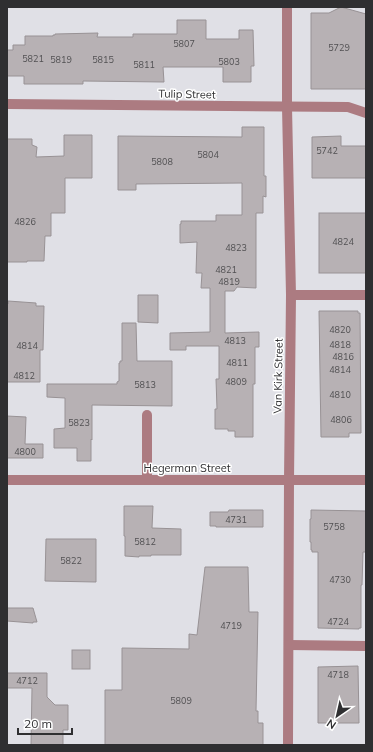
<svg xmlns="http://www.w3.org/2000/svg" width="373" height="752" viewBox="0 0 373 752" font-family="Mulish,sans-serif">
  <rect width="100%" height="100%" fill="#e0e0e6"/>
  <!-- building -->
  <g fill="#b7b1b4" stroke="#989295">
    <polygon points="341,7 366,14 366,89 311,89 311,13 329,13"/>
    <polygon points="177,20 206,20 206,39 239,39 239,30 253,30 254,66 251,66 251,82 223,82 223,67 163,67 164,82 83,81 83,84 24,84 24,76 7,76 7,50 13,50 13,45 25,45 25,36 53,36 53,35 55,35 55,34 98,33 97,37 133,37 133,34 177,34"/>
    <polygon points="242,127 264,127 264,176 266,176 266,197 263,196 263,213 256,213 256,288 237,287 234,291 225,291 225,333 259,332 259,347 255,347 255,384 253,384 253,437 235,437 235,431 228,431 228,429 215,429 215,409 217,409 216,379 219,379 219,346 186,346 186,350 170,350 170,333 210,332 210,288 201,288 202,273 196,273 197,242 180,243 180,224 181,224 181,221 216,221 216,215 242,215 242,183 136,184 136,190 118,190 118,136 242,137"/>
    <polygon points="64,135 92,135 92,178 65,178 65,213 51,213 51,236 45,236 44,261 27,261 27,262 7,262 7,139 32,139 32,145 37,147 36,157 64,156"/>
    <polygon points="341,136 341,146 366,146 366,178 312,178 312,137"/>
    <rect x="319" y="213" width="47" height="60"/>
    <polygon points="138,295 158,295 158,323 138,322"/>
    <polygon points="8,301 36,303 36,306 44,306 43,350 40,350 40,382 7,382 7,304 8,304"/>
    <polygon points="319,311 358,311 358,313 360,313 361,433 349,433 349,437 321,437"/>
    <polygon points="122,323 136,323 137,361 172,361 172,406 92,405 92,440 91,439 91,461 77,461 77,448 54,448 54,429 65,428 65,398 47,397 47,384 117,384 117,382 119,381 119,363 120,363 120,361 122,361"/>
    <polygon points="7,416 26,417 25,444 43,444 43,458 7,458"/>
    <polygon points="124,506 153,506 152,528 181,529 181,555 151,555 151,556 139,556 139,557 125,556 125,536 124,536"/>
    <polygon points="229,510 263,510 263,527 216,527 216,526 210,526 210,512 228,512"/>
    <polygon points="311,510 366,511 366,552 363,552 362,585 361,585 361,628 359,628 359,629 318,628 318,552 312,552 312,550 311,550 311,542 310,542 310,519 311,519"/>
    <polygon points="46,539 96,539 96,582 45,581"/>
    <polygon points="205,567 248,567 249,612 258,612 256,711 258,711 258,723 263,723 263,745 105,745 105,690 122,690 122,648 189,649 189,634 197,635"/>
    <polygon points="7,608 33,608 37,622 33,622 33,623 7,621"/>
    <rect x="72" y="650" width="18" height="19"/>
    <polygon points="358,666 359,723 318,723 318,667"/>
    <polygon points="7,673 47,673 47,697 55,705 68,705 68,730 63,730 63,745 31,745 32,688 7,688"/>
  </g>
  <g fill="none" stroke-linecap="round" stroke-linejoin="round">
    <!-- minor -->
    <g stroke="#ac7b81" stroke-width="10">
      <polyline points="287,7 287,107 291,295 289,480 288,745"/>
      <polyline points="7,104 348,107 366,113"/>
      <polyline points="291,295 366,295"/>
      <polyline points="147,415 147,480"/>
      <polyline points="7,480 366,480"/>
      <polyline points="289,645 366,646"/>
    </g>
  </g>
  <g text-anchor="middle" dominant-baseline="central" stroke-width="3" stroke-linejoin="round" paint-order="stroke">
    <!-- number labels -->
    <g font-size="9" fill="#515052">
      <text x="184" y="43">5807</text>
      <text x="339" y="47">5729</text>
      <text x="33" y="58">5821</text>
      <text x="61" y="59">5819</text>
      <text x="103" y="59">5815</text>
      <text x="229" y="61">5803</text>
      <text x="144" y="64">5811</text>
      <text x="327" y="150">5742</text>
      <text x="208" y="154">5804</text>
      <text x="162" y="161">5808</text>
      <text x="25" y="221">4826</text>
      <text x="343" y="241">4824</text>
      <text x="236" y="247">4823</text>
      <text x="226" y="269">4821</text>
      <text x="229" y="281">4819</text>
      <text x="340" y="329">4820</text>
      <text x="235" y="340">4813</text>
      <text x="340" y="344">4818</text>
      <text x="27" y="345">4814</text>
      <text x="343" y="356">4816</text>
      <text x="237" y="362">4811</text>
      <text x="340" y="369">4814</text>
      <text x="24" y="375">4812</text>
      <text x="236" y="381">4809</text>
      <text x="145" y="384">5813</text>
      <text x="340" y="394">4810</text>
      <text x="341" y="419">4806</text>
      <text x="79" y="422">5823</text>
      <text x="25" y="451">4800</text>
      <text x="236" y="519">4731</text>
      <text x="334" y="526">5758</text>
      <text x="145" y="541">5812</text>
      <text x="71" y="560">5822</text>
      <text x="340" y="579">4730</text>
      <text x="338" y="621">4724</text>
      <text x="231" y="625">4719</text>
      <text x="338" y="674">4718</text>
      <text x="27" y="680">4712</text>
      <text x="181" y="700">5809</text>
    </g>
    <!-- street labels -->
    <g font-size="11" fill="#2f2f31" stroke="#fff">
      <text transform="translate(187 94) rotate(1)">Tulip Street</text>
      <text transform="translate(278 376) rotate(-89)">Van Kirk Street</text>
      <text x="187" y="468">Hegerman Street</text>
    </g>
  </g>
  <!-- border -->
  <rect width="373" height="752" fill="none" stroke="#2f2f31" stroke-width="16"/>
  <!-- north arrow -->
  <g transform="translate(337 716) rotate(214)" stroke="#ffffff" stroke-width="3" paint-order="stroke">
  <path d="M0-3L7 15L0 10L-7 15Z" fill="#2f2f31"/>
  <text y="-6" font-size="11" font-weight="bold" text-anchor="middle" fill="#2f2f31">N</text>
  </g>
  <!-- scale -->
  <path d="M18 728v6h54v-6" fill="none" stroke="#2f2f31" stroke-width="2"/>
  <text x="24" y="728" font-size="12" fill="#2f2f31" stroke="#ffffff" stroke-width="3" paint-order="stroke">20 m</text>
</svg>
